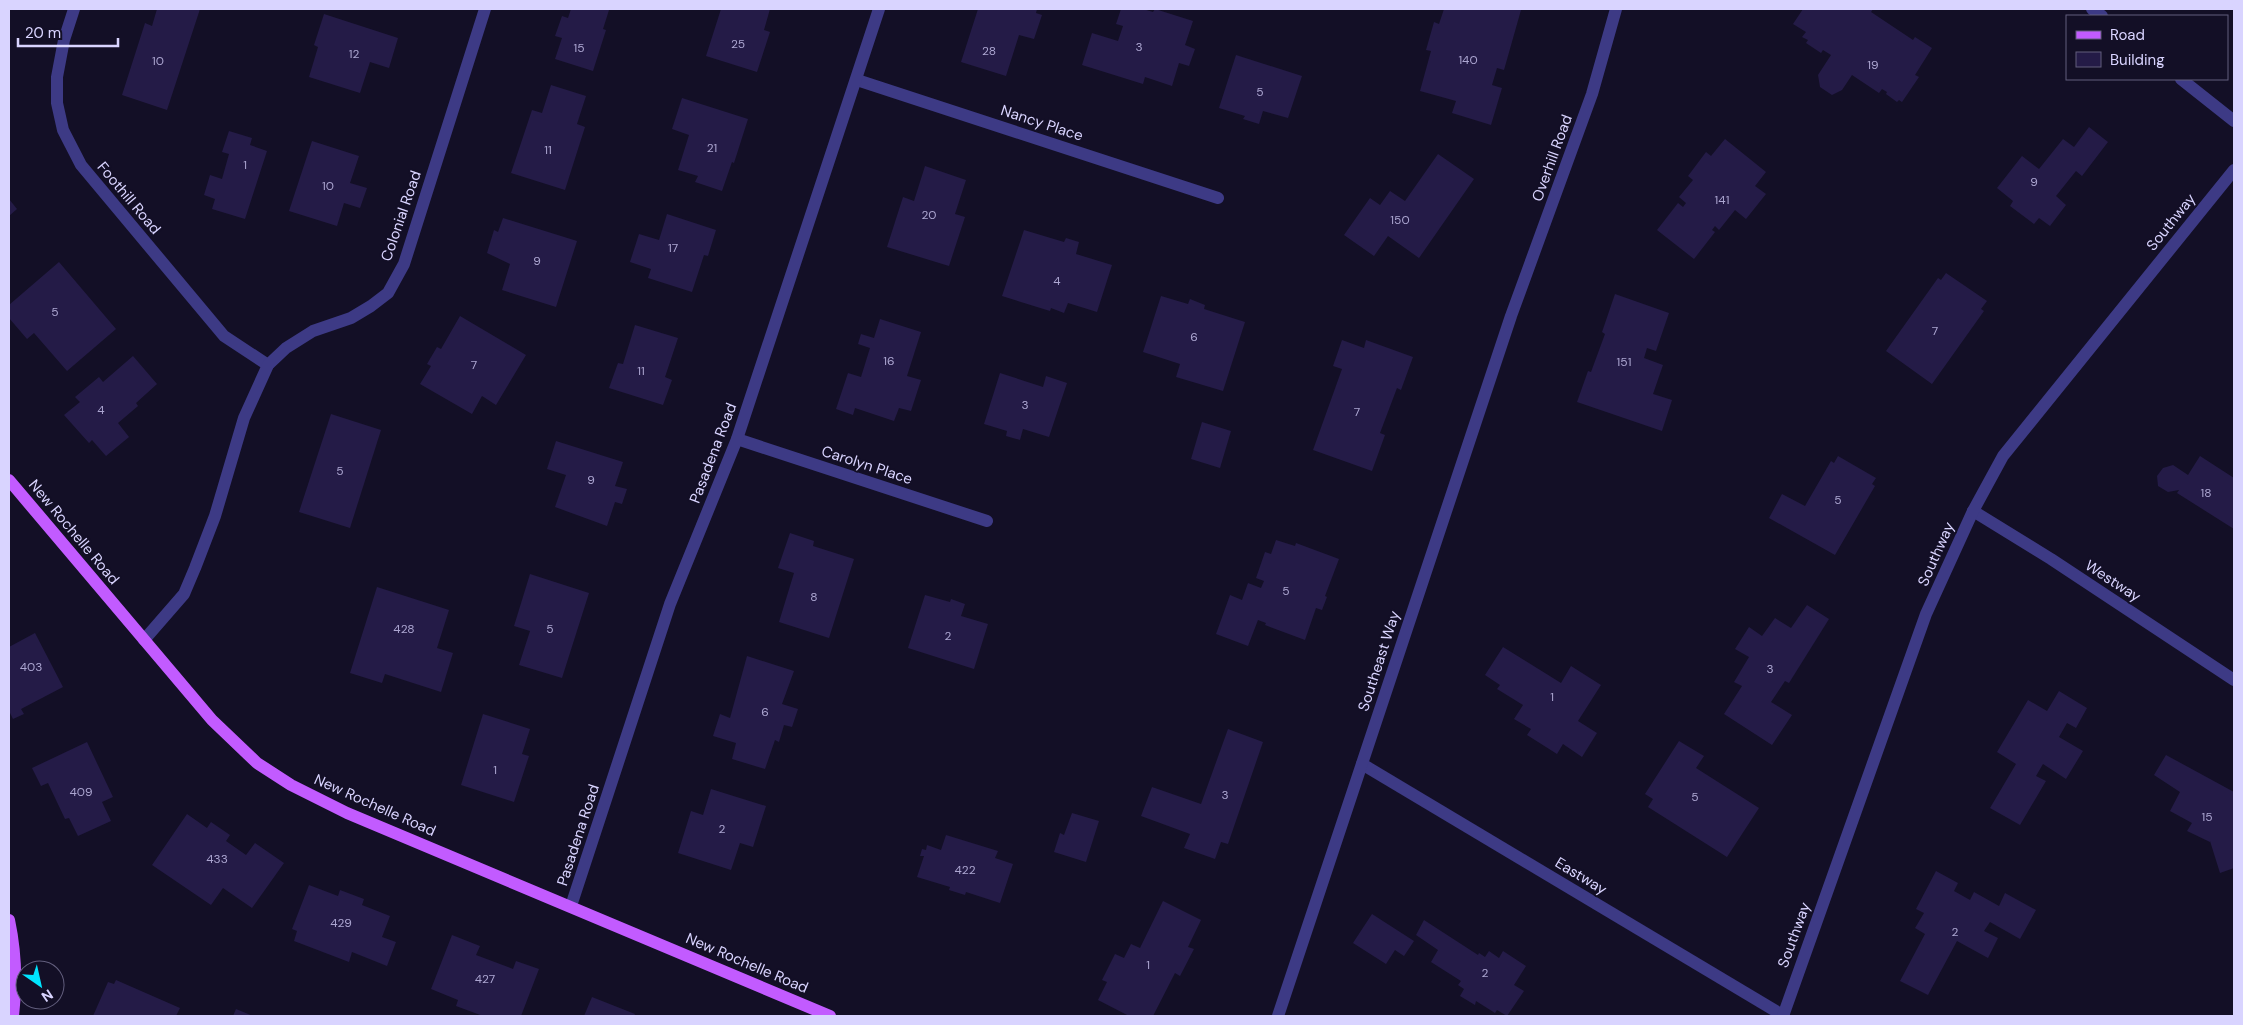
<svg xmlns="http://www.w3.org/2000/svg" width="2243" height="1025" viewBox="0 0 2243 1025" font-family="'DM Sans',sans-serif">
  <rect width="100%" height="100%" fill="#130f26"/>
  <!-- building -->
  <g fill="#241b47">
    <polygon points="157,9 200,9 167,110 122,95 145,23 152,26"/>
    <polygon points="571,9 609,10 603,29 606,30 593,71 555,59 562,38 555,36 562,16 568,18"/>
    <polygon points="721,9 770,9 764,30 770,32 757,72 706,56"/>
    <polygon points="978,9 1037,9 1036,13 1042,15 1034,39 1019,35 1006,76 961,62"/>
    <polygon points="1121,9 1143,9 1153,12 1155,9 1193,21 1185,45 1195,49 1189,66 1179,63 1172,86 1145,77 1143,84 1082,65 1092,33 1118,41 1123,26 1116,24"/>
    <polygon points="1444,9 1521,10 1504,70 1497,68 1492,85 1502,88 1491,125 1452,113 1456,101 1420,91 1431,51 1426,50 1434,22 1439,24"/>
    <polygon points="1803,9 1873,9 1871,12 1913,40 1915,37 1932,48 1915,75 1919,77 1902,102 1899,100 1897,102 1886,94 1887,92 1882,89 1879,93 1852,75 1842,90 1832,95 1820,87 1818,75 1831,55 1823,50 1821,53 1806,43 1808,40 1802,37 1806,32 1793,24"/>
    <polygon points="324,14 398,38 389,68 370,62 360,93 309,77 318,47 314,45"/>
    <polygon points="1236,55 1302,76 1288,118 1263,111 1259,124 1243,119 1245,116 1219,108"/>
    <polygon points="551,85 586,96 577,124 585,127 565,190 511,173 532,110 542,113"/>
    <polygon points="682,98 748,119 734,163 732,162 722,191 695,182 698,176 678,170 689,135 672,129"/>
    <polygon points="2089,127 2108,142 2082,176 2076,171 2056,196 2066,205 2050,226 2039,218 2034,224 2010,206 2013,201 1997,188 2022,156 2039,169 2063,139 2074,147"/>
    <polygon points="229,131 252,138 250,145 267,151 245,219 212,209 215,199 204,195 210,175 222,179 229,154 222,152"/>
    <polygon points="1725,139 1766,172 1755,186 1766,194 1746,219 1735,210 1719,230 1715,226 1712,230 1715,232 1694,259 1657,230 1678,203 1683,207 1686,203 1679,197 1693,180 1688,176 1706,152 1711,156"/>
    <polygon points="312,141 359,156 350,183 367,188 360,208 344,203 337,226 289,211"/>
    <polygon points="1438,154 1474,179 1419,258 1388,236 1374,256 1344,235 1370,198 1380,205 1390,191 1405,201"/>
    <polygon points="925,166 966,180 955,214 965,217 949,266 887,247 903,197 914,201"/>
    <polygon points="9,199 17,209 9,216"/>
    <polygon points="667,214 716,230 708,256 704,255 692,292 648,278 651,269 630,262 639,234 659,240"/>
    <polygon points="503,218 577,241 556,307 502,290 510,264 487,253 494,230 498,232"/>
    <polygon points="1024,230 1064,242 1066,238 1079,242 1076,254 1112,265 1097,312 1068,303 1064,313 1051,308 1050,311 1002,296"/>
    <polygon points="59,262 116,329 67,371 34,333 27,339 9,318 9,305"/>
    <polygon points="1946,273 1987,301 1981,309 1984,311 1932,384 1886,351 1938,278 1941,280"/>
    <polygon points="1615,294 1669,313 1656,351 1647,348 1644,358 1663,365 1653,394 1672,400 1662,431 1577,402 1588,371 1591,372 1605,334 1602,332"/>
    <polygon points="1161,296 1188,304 1190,299 1205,305 1204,309 1245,322 1223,391 1176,377 1180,364 1143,352"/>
    <polygon points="460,316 526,355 496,405 482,396 472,414 420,384 431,366 427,364 437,347 441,349"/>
    <polygon points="880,319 921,332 907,376 921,380 911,411 899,408 894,421 855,408 853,415 836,409 848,373 861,377 870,348 858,344 861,334 874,338"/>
    <polygon points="635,325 678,338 665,377 672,380 663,405 609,388 618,363 623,364"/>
    <polygon points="1342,340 1364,348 1366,340 1413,357 1401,390 1397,388 1380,433 1385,435 1372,471 1313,450 1342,369 1333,366"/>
    <polygon points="133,356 157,384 136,403 138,406 118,423 129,437 106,456 92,440 89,443 64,415 80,402 75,397 99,377 103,382"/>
    <polygon points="1000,373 1043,387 1046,376 1067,383 1049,437 1023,429 1020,440 1006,436 1007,431 984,424"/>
    <polygon points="331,414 381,430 350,528 299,512"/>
    <polygon points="1202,422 1231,431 1220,468 1191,459"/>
    <polygon points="556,441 623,462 615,486 627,489 622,504 615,502 607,526 555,507 566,475 547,469"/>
    <polygon points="1838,456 1876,478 1872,484 1875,486 1835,555 1769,518 1782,494 1805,506 1831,461 1834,463"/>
    <polygon points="2200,456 2234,478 2234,529 2177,493 2179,490 2168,492 2158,486 2157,476 2163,468 2173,465 2188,475"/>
    <polygon points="790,533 814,541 813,546 854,559 829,638 779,622 794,573 778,568"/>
    <polygon points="1276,540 1295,546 1296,543 1339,559 1325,596 1327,597 1322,610 1316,608 1305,640 1265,625 1266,623 1258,620 1248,646 1216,634 1230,595 1242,600 1248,583 1261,588 1264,581 1256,578 1265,552 1271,554"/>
    <polygon points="530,574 589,593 562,678 519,665 530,631 514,626"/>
    <polygon points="377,587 449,610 437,648 453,653 441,692 385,674 382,683 350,673"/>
    <polygon points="925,595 950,602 951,599 965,604 961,616 988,624 974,669 908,648"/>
    <polygon points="1807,605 1829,619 1789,683 1785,681 1771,702 1792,715 1772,745 1724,714 1742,686 1734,682 1749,657 1735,649 1749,627 1762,636 1775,618 1791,628"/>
    <polygon points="35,633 63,687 21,709 24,714 13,719 9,711 9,647"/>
    <polygon points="1503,647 1561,683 1571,666 1601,685 1578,721 1597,733 1582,757 1563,744 1557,754 1527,735 1531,729 1514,719 1523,705 1497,689 1500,685 1485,675"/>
    <polygon points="747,656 794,671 782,704 798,709 792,727 784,725 779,742 775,740 765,769 732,759 736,743 713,736 720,714 730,718"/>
    <polygon points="2059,691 2087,708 2076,728 2067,723 2059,737 2083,751 2066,779 2043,764 2036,776 2046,781 2020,825 1990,808 2016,764 1997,752 2028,700 2047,711"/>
    <polygon points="483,714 530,729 522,754 529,756 514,802 461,785"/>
    <polygon points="1228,729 1263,742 1228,844 1221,842 1215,859 1184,848 1190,834 1141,816 1152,787 1201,804"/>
    <polygon points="1679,741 1704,756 1696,768 1759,808 1727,857 1648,807 1653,799 1645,794"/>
    <polygon points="87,742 113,797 102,802 111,821 78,836 69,818 65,819 48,783 41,786 32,768"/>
    <polygon points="2166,755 2234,792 2234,868 2220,873 2210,841 2210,842 2187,831 2192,823 2170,811 2180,792 2154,775"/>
    <polygon points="711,789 766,806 753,847 740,843 731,870 678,853 691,811 703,815"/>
    <polygon points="1072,813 1099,821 1086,862 1054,852 1060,833 1064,835"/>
    <polygon points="187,814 207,828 211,822 230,835 226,841 246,855 255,843 284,863 252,908 223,888 211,905 152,865"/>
    <polygon points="946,835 998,851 995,858 1013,864 1000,903 966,892 965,895 949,890 950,887 917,877 924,856 920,856 922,849 926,850 927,845 941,850"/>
    <polygon points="1936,871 1958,883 1954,891 1970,900 1974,892 1999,906 2005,893 2036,910 2020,939 1990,922 1984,931 1998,938 1988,958 1957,941 1928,995 1900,981 1925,934 1915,928 1924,913 1916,909"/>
    <polygon points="309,885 338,896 340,890 364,899 362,905 390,916 382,937 396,942 387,966 352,952 349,962 294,941 297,931 292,929"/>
    <polygon points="1163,901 1201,920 1188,947 1194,949 1180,976 1175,973 1153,1016 1129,1016 1098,1000 1107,982 1102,980 1115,954 1124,958 1131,944 1140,948"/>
    <polygon points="1372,914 1414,941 1404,956 1395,950 1386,964 1353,943"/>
    <polygon points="1424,920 1478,955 1479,953 1485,957 1489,951 1499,958 1503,951 1526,966 1514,985 1524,991 1507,1016 1497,1010 1495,1013 1476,1001 1475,1005 1460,996 1464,989 1458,985 1461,981 1431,962 1438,950 1416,935"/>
    <polygon points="452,935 480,946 476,955 513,969 516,961 539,969 521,1016 483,1016 456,1006 458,1000 431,989"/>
    <polygon points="116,980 180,1008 176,1016 93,1016 108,982 114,984"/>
    <polygon points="592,997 635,1014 634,1016 584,1016"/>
    <polygon points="236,1009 253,1016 233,1016"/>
  </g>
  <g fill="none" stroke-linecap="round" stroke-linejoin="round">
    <!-- minor -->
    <g stroke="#3d3a85" stroke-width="12">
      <polyline points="74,9 64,40 57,77 57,103 63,130 81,165 224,336 268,365"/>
      <polyline points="2092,9 2102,16"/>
      <polyline points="2181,79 2234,121"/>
      <polyline points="857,80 1218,198"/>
      <polyline points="737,439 987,521"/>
      <polyline points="1973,511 2051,559 2234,680"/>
      <polyline points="144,640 184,594 195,568 215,516 244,418 268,365 286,348 313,331 351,318 371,306 388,293 404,264 485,9"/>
      <polyline points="1362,764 1784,1016"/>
      <polyline points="571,906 670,604 737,439 879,9"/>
      <polyline points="1278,1016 1511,316 1592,94 1616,9"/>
      <polyline points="1783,1016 1926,614 1973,511 2003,456 2234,170"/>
    </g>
    <!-- major -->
    <g stroke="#c25bff" stroke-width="12">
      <polyline points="9,480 212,720 257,763 291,785 347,813 830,1016"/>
      <path d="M 9,920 C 16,953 17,983 13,1016"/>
    </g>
  </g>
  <g text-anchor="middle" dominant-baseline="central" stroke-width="4" stroke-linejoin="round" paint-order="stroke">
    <!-- number labels -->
    <g font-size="12" fill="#aca6d1">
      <text x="738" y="44">25</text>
      <text x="1139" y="47">3</text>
      <text x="579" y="48">15</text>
      <text x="989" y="51">28</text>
      <text x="354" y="54">12</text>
      <text x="1468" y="60">140</text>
      <text x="158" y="61">10</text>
      <text x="1873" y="65">19</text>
      <text x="1260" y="92">5</text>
      <text x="712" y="148">21</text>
      <text x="548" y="150">11</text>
      <text x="245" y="165">1</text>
      <text x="2034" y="182">9</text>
      <text x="328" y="186">10</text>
      <text x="1722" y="200">141</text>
      <text x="929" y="215">20</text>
      <text x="1400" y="220">150</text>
      <text x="673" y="248">17</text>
      <text x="537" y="261">9</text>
      <text x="1057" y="281">4</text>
      <text x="55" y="312">5</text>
      <text x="1935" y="331">7</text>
      <text x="1194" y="337">6</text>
      <text x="889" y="361">16</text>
      <text x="1624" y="362">151</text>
      <text x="474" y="365">7</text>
      <text x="641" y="371">11</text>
      <text x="1025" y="405">3</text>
      <text x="101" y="410">4</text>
      <text x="1357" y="412">7</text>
      <text x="340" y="471">5</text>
      <text x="591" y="480">9</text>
      <text x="2206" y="493">18</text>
      <text x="1838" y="500">5</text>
      <text x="1286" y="591">5</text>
      <text x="814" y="597">8</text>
      <text x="404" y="629">428</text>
      <text x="550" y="629">5</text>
      <text x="948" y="636">2</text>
      <text x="31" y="667">403</text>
      <text x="1770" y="669">3</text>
      <text x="1552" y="697">1</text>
      <text x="765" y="712">6</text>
      <text x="495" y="770">1</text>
      <text x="81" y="792">409</text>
      <text x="1225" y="795">3</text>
      <text x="1695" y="797">5</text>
      <text x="2207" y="817">15</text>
      <text x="722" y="829">2</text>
      <text x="217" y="859">433</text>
      <text x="965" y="870">422</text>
      <text x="341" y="923">429</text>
      <text x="1955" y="932">2</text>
      <text x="1148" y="965">1</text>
      <text x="1485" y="973">2</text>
      <text x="485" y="979">427</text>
    </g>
    <!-- street labels -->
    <g font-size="15" fill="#d9d4ff" stroke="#130f26">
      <text transform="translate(1042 123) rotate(18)">Nancy Place</text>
      <text transform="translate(1552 158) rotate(-70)">Overhill Road</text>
      <text transform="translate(129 198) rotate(50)">Foothill Road</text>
      <text transform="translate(401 216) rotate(-71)">Colonial Road</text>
      <text transform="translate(2171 222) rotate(-51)">Southway</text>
      <text transform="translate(713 453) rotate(-69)">Pasadena Road</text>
      <text transform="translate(867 465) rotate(18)">Carolyn Place</text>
      <text transform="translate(74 532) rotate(50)">New Rochelle Road</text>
      <text transform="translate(1936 554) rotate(-66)">Southway</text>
      <text transform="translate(2113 581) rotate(33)">Westway</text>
      <text transform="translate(1379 661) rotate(-72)">Southeast Way</text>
      <text transform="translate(375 805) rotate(24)">New Rochelle Road</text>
      <text transform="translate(578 835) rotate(-72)">Pasadena Road</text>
      <text transform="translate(1581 876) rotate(31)">Eastway</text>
      <text transform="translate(1794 935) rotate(-70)">Southway</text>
      <text transform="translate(747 963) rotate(23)">New Rochelle Road</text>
    </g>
  </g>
  <!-- border -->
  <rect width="2243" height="1025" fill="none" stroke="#d9d4ff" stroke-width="20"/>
  <!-- legend -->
  <rect x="2066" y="15" width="162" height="65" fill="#130f26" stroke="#625e7d"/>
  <rect x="2076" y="31" width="25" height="8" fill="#c25bff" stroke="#625e7d"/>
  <text x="2110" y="40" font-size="15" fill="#d9d4ff">Road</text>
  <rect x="2076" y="52" width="25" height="15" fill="#241b47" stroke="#625e7d"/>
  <text x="2110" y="65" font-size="15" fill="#d9d4ff">Building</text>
  <!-- north arrow -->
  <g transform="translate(40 985) rotate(146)"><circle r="24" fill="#130f26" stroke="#625e7d"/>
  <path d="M0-4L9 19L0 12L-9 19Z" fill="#00e5ff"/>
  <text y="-8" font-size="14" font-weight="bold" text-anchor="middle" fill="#d9d4ff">N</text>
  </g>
  <!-- scale -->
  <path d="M18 38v8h100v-8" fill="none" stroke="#d9d4ff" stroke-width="2.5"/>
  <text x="25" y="38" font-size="15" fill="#d9d4ff" stroke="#130f26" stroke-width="4" paint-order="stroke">20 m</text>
</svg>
